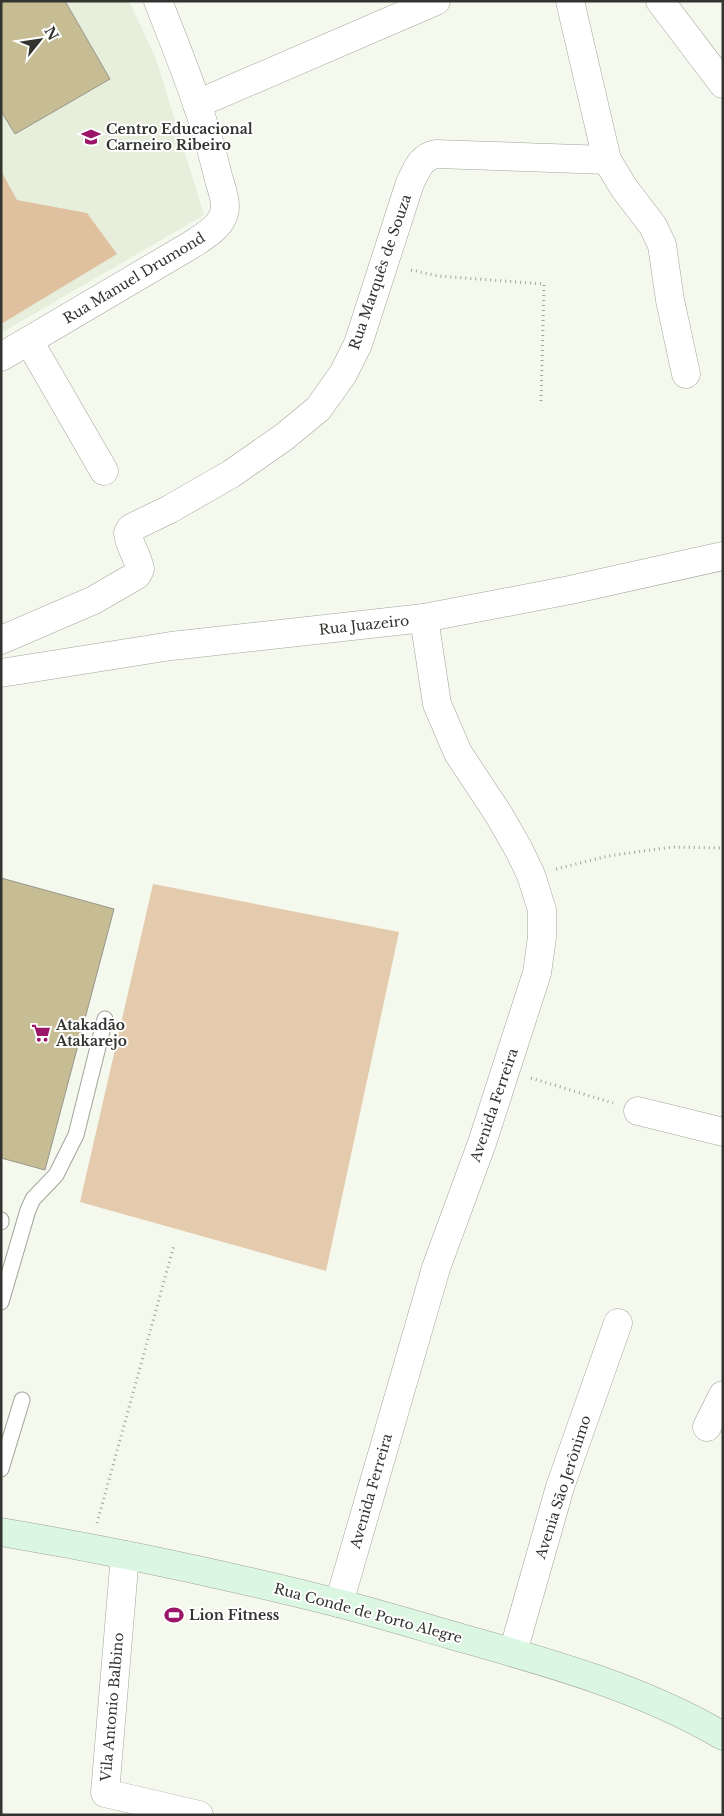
<svg xmlns="http://www.w3.org/2000/svg" width="724" height="1816" viewBox="0 0 724 1816" font-family="'Libre Baskerville',serif">
  <rect width="100%" height="100%" fill="#f4f8ed"/>
  <!-- built -->
  <polygon fill="#e7eedc" points="1,1 129,1 156,59 204,215 1,333"/>
  <!-- green -->
  <polygon fill="#e5cbad" points="153,884 399,932 326,1271 80,1202"/>
  <!-- forest -->
  <polygon fill="#dfc1a0" points="1,171 17,200 87,213 117,254 1,324"/>
  <!-- building -->
  <g fill="#c6bd94" stroke="#98968c">
    <polygon points="1,1 65,1 110,79 15,134 1,111"/>
    <polygon points="1,878 114,909 45,1170 1,1158"/>
  </g>
  <g fill="none" stroke-linecap="round" stroke-linejoin="round">
    <!-- service casing -->
    <g stroke="#a1a59b" stroke-width="17">
      <g id="service">
        <polyline points="1,1220 1,1222"/>
        <polyline points="1,1302 28,1210 33,1199 56,1175 76,1135 105,1019"/>
        <polyline points="1,1469 22,1400"/>
      </g>
    </g>
    <!-- minor casing -->
    <g stroke="#a1a59b" stroke-width="29">
      <g id="minor">
        <polyline points="570,1 607,160 624,188 653,226 662,245 670,300 686,374"/>
        <polyline points="660,1 723,84"/>
        <polyline points="197,104 436,1"/>
        <polyline points="29,341 104,471"/>
        <path d="M 1,357 L 191,245 C 205,236 225,225 225,206 C 225,195 219,182 217,172 C 203,113 180,57 158,1"/>
        <path d="M 1,640 L 94,600 L 137,575 L 140,569 C 138,556 129,546 128,533 L 131,528 L 170,509 L 231,474 L 284,437 L 318,409 L 343,374 L 358,344 L 410,183 C 417,170 420,157 436,154 L 607,160"/>
        <polyline points="1,673 171,646 424,618 570,590 723,556"/>
        <polyline points="638,1111 723,1132"/>
        <polyline points="707,1427 723,1395"/>
        <polyline points="125,1555 105,1793 199,1815"/>
        <polyline points="339,1603 436,1268 482,1143 537,973 542,937 542,910 531,875 519,850 499,815 458,753 437,704 424,618"/>
        <polyline points="513,1652 560,1487 618,1323"/>
      </g>
    </g>
    <!-- secondary casing -->
    <g stroke="#a1a59b" stroke-width="29">
      <path id="secondary" d="M 1,1532 C 114,1551 227,1575 338,1603 C 376,1613 413,1624 451,1635 C 543,1661 640,1687 723,1736"/>
    </g>
    <!-- path -->
    <g stroke="#a1a39b" stroke-width="3" stroke-dasharray="1 4" stroke-linecap="butt">
      <polyline points="411,270 438,276 544,284 541,401"/>
      <polyline points="556,869 608,856 672,847 723,848"/>
      <polyline points="531,1078 613,1103"/>
      <polyline points="97,1523 174,1245"/>
    </g>
    <!-- service -->
    <use href="#service" stroke="#fff" stroke-width="15"/>
    <!-- minor -->
    <use href="#minor" stroke="#fff" stroke-width="28"/>
    <!-- secondary -->
    <use href="#secondary" stroke="#dbf6e1" stroke-width="28"/>
  </g>
  <!-- icons -->
  <defs>
    <g id="school-bare" transform="scale(1.5)"><path d="M0-5L7-2L0 1L-7-2ZM-4 1L0 2.5L4 1V4Q0 6-4 4Z" fill="#9b1668" stroke="#fff" stroke-width="2.5" paint-order="stroke"/></g>
    <g id="supermarket-bare" transform="scale(1.5)"><path d="M-6-5.5h2.5l.6 2H6L4.5 2H-2.5L-4.4-4H-6ZM-1.5 3.2a1.3 1.3 0 1 0 .1 0ZM3 3.2a1.3 1.3 0 1 0 .1 0Z" fill="#9b1668" stroke="#fff" stroke-width="2.5" paint-order="stroke"/></g>
    <g id="stadium-bare" transform="scale(1.5)"><path d="M0-5a6.5 5 0 1 0 0 10a6.5 5 0 1 0 0-10ZM-3.5-1.8h7v3.6h-7Z" fill="#9b1668" stroke="#fff" stroke-width="2.5" paint-order="stroke"/></g>
  </defs>
  <g fill-rule="evenodd">
    <use href="#school-bare" x="91" y="137"/>
    <use href="#supermarket-bare" x="41" y="1033"/>
    <use href="#stadium-bare" x="174" y="1615"/>
  </g>
  <g text-anchor="middle" dominant-baseline="central" stroke-width="4" stroke-linejoin="round" paint-order="stroke">
    <!-- poi labels -->
    <g font-size="14" font-weight="bold" fill="#333430" stroke="#fff" text-anchor="start">
      <text x="106" y="129">Centro Educacional<tspan x="106" dy="16">Carneiro Ribeiro</tspan></text>
      <text x="56" y="1025">Atakadão<tspan x="56" dy="16">Atakarejo</tspan></text>
      <text x="189" y="1615">Lion Fitness</text>
    </g>
    <!-- street labels -->
    <g font-size="14" fill="#333430" stroke="#fff">
      <text transform="translate(380 272) rotate(-71)">Rua Marquês de Souza</text>
      <text transform="translate(134 278) rotate(-31)">Rua Manuel Drumond</text>
      <text transform="translate(364 625) rotate(-6)">Rua Juazeiro</text>
      <text transform="translate(494 1105) rotate(-71)">Avenida Ferreira</text>
      <text transform="translate(563 1487) rotate(-72)">Avenia São Jerônimo</text>
      <text transform="translate(371 1491) rotate(-74)">Avenida Ferreira</text>
      <text transform="translate(368 1613) rotate(15)">Rua Conde de Porto Alegre</text>
      <text transform="translate(112 1707) rotate(-85)">Vila Antonio Balbino</text>
    </g>
  </g>
  <!-- border -->
  <rect width="724" height="1816" fill="none" stroke="#333430" stroke-width="5"/>
  <!-- north arrow -->
  <g transform="translate(40 40) rotate(60)" stroke="#ffffff" stroke-width="4" paint-order="stroke">
  <path d="M0-4L9 19L0 12L-9 19Z" fill="#333430"/>
  <text y="-8" font-size="14" font-weight="bold" text-anchor="middle" fill="#333430">N</text>
  </g>
</svg>
